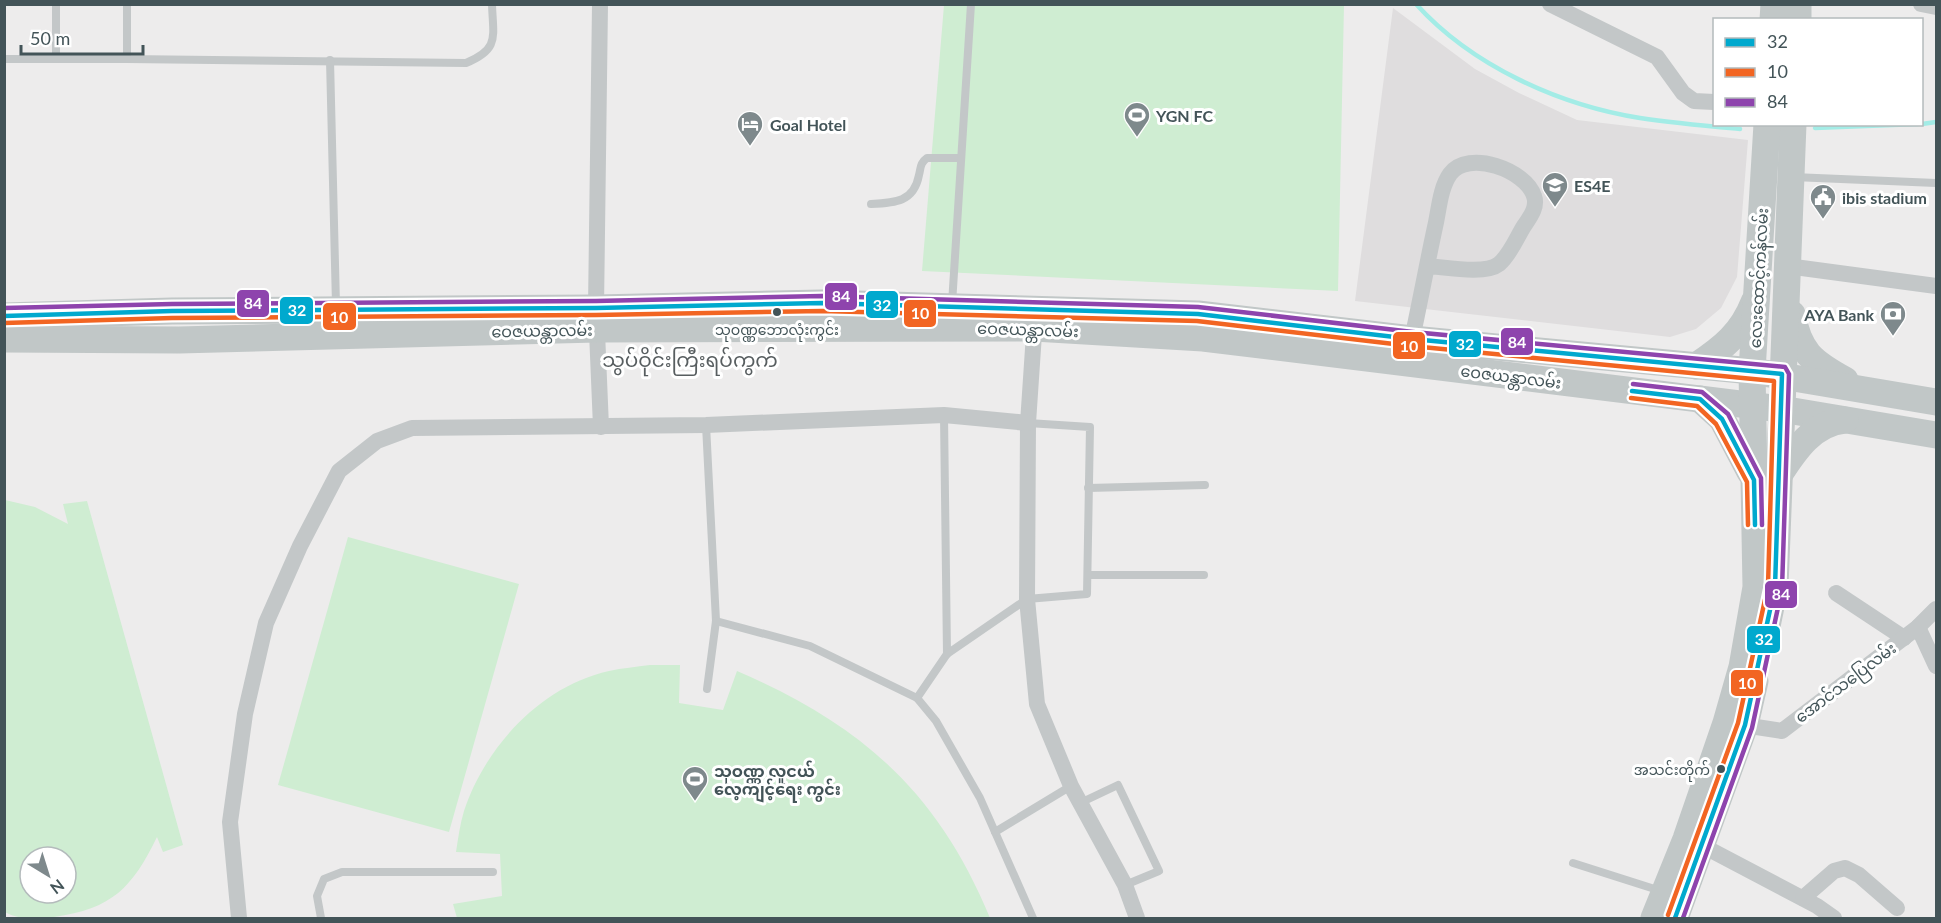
<svg xmlns="http://www.w3.org/2000/svg" width="1941" height="923" viewBox="0 0 1941 923" font-family="Lato,'Noto Sans Myanmar',sans-serif">
  <rect width="100%" height="100%" fill="#edecec"/>
  <!-- education -->
  <polygon fill="#dfddde" points="1393,8 1475,69 1519,93 1577,120 1748,140 1737,277 1721,308 1696,329 1670,337 1355,301"/>
  <!-- green -->
  <g fill="#cfedd2" fill-rule="evenodd">
    <polygon points="944,5 1344,5 1338,291 922,271"/>
    <path d="M 5,500 L 35,507 L 68,524 L 63,504 L 87,501 L 183,845 L 163,852 L 157,837 C 132,888 112,909 54,917 C 38,920 19,920 5,912 ZM 30,857 L 66,857 L 66,893 L 30,893 Z"/>
    <polygon points="348,537 519,584 449,832 278,785"/>
    <path d="M 650,665 L 680,665 L 679,703 L 723,710 L 737,671 C 861,724 938,792 990,918 L 457,918 L 453,904 L 502,896 L 500,854 L 456,852 C 458,839 460,824 464,811 C 485,747 541,686 609,671 C 622,668 636,667 650,665 Z"/>
  </g>
  <g fill="none" stroke-linecap="round" stroke-linejoin="round">
    <!-- stream -->
    <g stroke="#a3ece6" stroke-width="4.5">
      <path d="M 1416,4 C 1472,66 1559,105 1640,118 C 1673,123 1707,126 1740,129"/>
      <polyline points="1922,124 1936,122"/>
      <polyline points="1815,128 1918,124"/>
    </g>
    <!-- service -->
    <g stroke="#c3c7c8" stroke-width="8">
      <path d="M 127,4 L 127,59 L 466,63 C 500,49 493,37 492,4"/>
      <polyline points="4,59 127,59"/>
      <polyline points="56,59 56,4"/>
      <polyline points="330,60 336,305"/>
      <polyline points="1793,177 1936,183"/>
      <path d="M 871,204 C 895,203 914,202 919,175 C 921,167 920,163 927,158 L 961,158"/>
      <polyline points="952,304 971,4"/>
      <polyline points="944,415 947,654"/>
      <polyline points="1028,423 1090,427 1087,594 1027,599 947,654 917,698 936,721 980,798 1033,918"/>
      <polyline points="706,425 716,621 707,689"/>
      <polyline points="1088,488 1205,485"/>
      <polyline points="1088,575 1204,575"/>
      <polyline points="716,621 810,646 917,698"/>
      <polyline points="1080,803 1118,785 1159,871 1125,885"/>
      <polyline points="995,832 1071,786"/>
      <polyline points="1573,863 1661,891"/>
      <polyline points="321,918 317,896 324,879 342,872 493,872"/>
    </g>
    <!-- minor -->
    <g stroke="#c3c7c8" stroke-width="16">
      <polyline points="600,4 596,308 601,427"/>
      <polyline points="1550,4 1657,57 1683,93 1694,101 1714,102"/>
      <polyline points="1921,4 1936,7"/>
      <polyline points="1787,266 1936,286"/>
      <polyline points="1035,319 1028,423 1027,599 1037,704 1071,786 1125,885 1137,918"/>
      <path d="M 1412,339 C 1420,302 1427,264 1435,227 C 1439,210 1440,188 1450,174 C 1468,149 1526,170 1534,196 C 1538,207 1530,217 1524,226 C 1517,237 1510,255 1499,264 C 1485,275 1445,267 1427,266"/>
      <polyline points="1836,593 1904,638"/>
      <polyline points="1918,627 1936,666"/>
      <polyline points="1737,724 1782,731 1918,627 1936,609"/>
      <polyline points="1703,846 1817,906 1834,918"/>
      <polyline points="1803,898 1834,871 1845,868 1859,875 1897,908"/>
      <polyline points="239,918 230,822 245,714 266,623 300,546 339,471 377,441 412,428 706,425 944,415 1028,423"/>
    </g>
    <!-- primary -->
    <g stroke="#c1c7c7" stroke-width="27">
      <polyline points="1773,20 1774,4"/>
      <polyline points="1798,20 1798,4"/>
      <path d="M 1792,314 C 1799,352 1812,362 1845,380"/>
      <polyline points="4,316 172,311 596,308 822,303 1198,314 1412,339 1752,371 1936,402"/>
      <polyline points="4,339 179,340 597,329 1034,328 1203,338 1781,409 1936,435"/>
      <path d="M 1696,366 C 1723,348 1742,333 1754,302"/>
      <polyline points="1700,399 1722,419 1750,472"/>
      <path d="M 1779,475 C 1795,450 1813,423 1845,420"/>
      <polyline points="1767,626 1775,587 1793,124"/>
      <polyline points="1654,918 1686,839 1726,723 1742,667 1756,587 1752,371 1767,124"/>
      <polyline points="1675,918 1745,725 1755,681"/>
    </g>
    <!-- bus-1 casing -->
    <g stroke="#fff" stroke-width="9">
      <g id="bus-1">
        <polyline points="4,316 172,311 596,308 822,303 1198,314 1412,339 1782,374 1775,587 1745,725 1675,918"/>
        <polyline points="1632,391 1700,399 1722,419 1754,480 1755,525"/>
      </g>
    </g>
    <!-- bus-2 casing -->
    <g stroke="#fff" stroke-width="9">
      <g id="bus-2">
        <polyline points="4,323 172,318 596,315 822,311 1197,321 1411,346 1774,381 1768,586 1738,723 1668,915"/>
        <polyline points="1631,398 1697,406 1716,424 1747,482 1748,525"/>
      </g>
    </g>
    <!-- bus-3 casing -->
    <g stroke="#fff" stroke-width="9">
      <g id="bus-3">
        <polyline points="4,308 172,304 596,301 822,296 1198,307 1413,332 1785,367 1789,374 1782,589 1752,728 1683,918"/>
        <polyline points="1633,384 1702,392 1728,414 1761,478 1762,525"/>
      </g>
    </g>
    <!-- bus-1 -->
    <use href="#bus-1" stroke="#00a9ce" stroke-width="4.5"/>
    <!-- bus-2 -->
    <use href="#bus-2" stroke="#f26522" stroke-width="4.5"/>
    <!-- bus-3 -->
    <use href="#bus-3" stroke="#8e44ad" stroke-width="4.5"/>
  </g>
  <!-- icons -->
  <defs>
    <g id="stadium-pin" transform="scale(1.35)"><path d="M0 17L-7.5 6A9.5 9.5 0 1 1 7.5 6Z" fill="#7e898c" stroke="#fff"/><path d="M0-5a6.5 5 0 1 0 0 10a6.5 5 0 1 0 0-10ZM-3.5-1.8h7v3.6h-7Z" fill="#fff"/></g>
    <g id="hotel-pin" transform="scale(1.35)"><path d="M0 17L-7.5 6A9.5 9.5 0 1 1 7.5 6Z" fill="#7e898c" stroke="#fff"/><path d="M-6-4.5h1.5V1H6V5H4.5V3h-9V5H-6ZM-4 0a1.8 1.8 0 1 1 3.6 0ZM.5 0V-2.5h3Q6-2.5 6 0Z" fill="#fff"/></g>
    <g id="school-pin" transform="scale(1.35)"><path d="M0 17L-7.5 6A9.5 9.5 0 1 1 7.5 6Z" fill="#7e898c" stroke="#fff"/><path d="M0-5L7-2L0 1L-7-2ZM-4 1L0 2.5L4 1V4Q0 6-4 4Z" fill="#fff"/></g>
    <g id="civic-pin" transform="scale(1.35)"><path d="M0 17L-7.5 6A9.5 9.5 0 1 1 7.5 6Z" fill="#7e898c" stroke="#fff"/><path d="M-.6-6.5H3V-4.5H.6V-3L4-1V1h2V6H-6V1h2V-1L-.6-3ZM-1.2 2.5V6h2.4V2.5Z" fill="#fff"/></g>
    <g id="bank-pin" transform="scale(1.35)"><path d="M0 17L-7.5 6A9.5 9.5 0 1 1 7.5 6Z" fill="#7e898c" stroke="#fff"/><path d="M-6-4H6V4H-6ZM0-2.3a2.3 2.3 0 1 0 0 4.6a2.3 2.3 0 1 0 0-4.6Z" fill="#fff"/></g>
  </defs>
  <g fill-rule="evenodd">
    <use href="#stadium-pin" x="1137" y="115"/>
    <use href="#hotel-pin" x="750" y="124"/>
    <use href="#school-pin" x="1555" y="185"/>
    <use href="#civic-pin" x="1823" y="197"/>
    <use href="#bank-pin" x="1893" y="314"/>
    <use href="#stadium-pin" x="695" y="779"/>
  </g>
  <!-- markers -->
  <g fill="#435458" stroke="#fff" stroke-width="2">
    <circle cx="777" cy="312" r="5"/>
    <circle cx="1721" cy="769" r="5"/>
  </g>
  <g text-anchor="middle" dominant-baseline="central" stroke-width="6" stroke-linejoin="round" paint-order="stroke">
    <!-- bus labels -->
    <g font-size="14" fill="#435458" stroke="#fff">
      <text x="777" y="329">သုဝဏ္ဏဘောလုံးကွင်း</text>
      <text x="1710" y="769" text-anchor="end">အသင်းတိုက်</text>
    </g>
    <!-- poi labels -->
    <g font-size="16" font-weight="bold" fill="#435458" stroke="#fff" text-anchor="start">
      <text x="1156" y="115">YGN FC</text>
      <text x="770" y="124">Goal Hotel</text>
      <text x="1574" y="185">ES4E</text>
      <text x="1842" y="197">ibis stadium</text>
      <text x="1874" y="314" text-anchor="end">AYA Bank</text>
      <text x="714" y="770">သုဝဏ္ဏ လူငယ်<tspan x="714" dy="18">လေ့ကျင့်ရေး ကွင်း</tspan></text>
    </g>
    <!-- street labels -->
    <g font-size="16" fill="#435458" stroke="#fff">
      <text transform="translate(1758 278) rotate(-87)">လေးထောင့်ကန်လမ်း</text>
      <text transform="translate(1028 329) rotate(2)">ဝေဇယန္တာလမ်း</text>
      <text transform="translate(542 330) rotate(-1)">ဝေဇယန္တာလမ်း</text>
      <text transform="translate(1511 376) rotate(7)">ဝေဇယန္တာလမ်း</text>
      <text transform="translate(1845 682) rotate(-37)">အောင်သပြေလမ်း</text>
    </g>
    <!-- quarter labels -->
    <g font-size="20" fill="#585e60" stroke="#fff">
      <text x="690" y="359">သွပ်ဝိုင်းကြီးရပ်ကွက်</text>
    </g>
  </g>
  <g stroke="#fff" stroke-width="2">
    <rect x="824" y="282" width="34" height="29" rx="6" fill="#8e44ad"/>
    <rect x="236" y="289" width="34" height="29" rx="6" fill="#8e44ad"/>
    <rect x="865" y="290" width="34" height="29" rx="6" fill="#00a9ce"/>
    <rect x="279" y="296" width="35" height="29" rx="6" fill="#00a9ce"/>
    <rect x="903" y="299" width="34" height="29" rx="6" fill="#f26522"/>
    <rect x="322" y="302" width="35" height="29" rx="6" fill="#f26522"/>
    <rect x="1500" y="327" width="34" height="29" rx="6" fill="#8e44ad"/>
    <rect x="1448" y="330" width="34" height="28" rx="6" fill="#00a9ce"/>
    <rect x="1392" y="331" width="34" height="29" rx="6" fill="#f26522"/>
    <rect x="1764" y="580" width="34" height="29" rx="6" fill="#8e44ad"/>
    <rect x="1746" y="625" width="35" height="29" rx="6" fill="#00a9ce"/>
    <rect x="1730" y="669" width="34" height="28" rx="6" fill="#f26522"/>
  </g>
  <g font-size="16" text-anchor="middle" font-weight="bold" fill="#fff">
    <text x="841" y="302">84</text>
    <text x="253" y="309">84</text>
    <text x="882" y="311">32</text>
    <text x="297" y="316">32</text>
    <text x="920" y="319">10</text>
    <text x="339" y="323">10</text>
    <text x="1517" y="348">84</text>
    <text x="1465" y="350">32</text>
    <text x="1409" y="352">10</text>
    <text x="1781" y="600">84</text>
    <text x="1764" y="645">32</text>
    <text x="1747" y="689">10</text>
  </g>
  <!-- border -->
  <rect width="1941" height="923" fill="none" stroke="#435458" stroke-width="12"/>
  <!-- legend -->
  <rect x="1713" y="18" width="210" height="108" fill="#ffffff" stroke="#b4bbbc" stroke-width="1.5"/>
  <rect x="1725" y="38" width="30" height="9" fill="#00a9ce" stroke="#b4bbbc" stroke-width="1.5"/>
  <text x="1767" y="48" font-size="18" fill="#435458">32</text>
  <rect x="1725" y="68" width="30" height="9" fill="#f26522" stroke="#b4bbbc" stroke-width="1.5"/>
  <text x="1767" y="78" font-size="18" fill="#435458">10</text>
  <rect x="1725" y="98" width="30" height="9" fill="#8e44ad" stroke="#b4bbbc" stroke-width="1.5"/>
  <text x="1767" y="108" font-size="18" fill="#435458">84</text>
  <!-- north arrow -->
  <g transform="translate(48 875) rotate(142)"><circle r="28" fill="#ffffff" stroke="#b4bbbc" stroke-width="1.5"/>
  <path d="M0-4.5L10 22L0 15L-10 22Z" fill="#7e898c"/>
  <text y="-9" font-size="16" font-weight="bold" text-anchor="middle" fill="#435458">N</text>
  </g>
  <!-- scale -->
  <path d="M21 45v9h122v-9" fill="none" stroke="#435458" stroke-width="3"/>
  <text x="30" y="45" font-size="18" fill="#435458" stroke="#ffffff" stroke-width="4.5" paint-order="stroke">50 m</text>
</svg>
